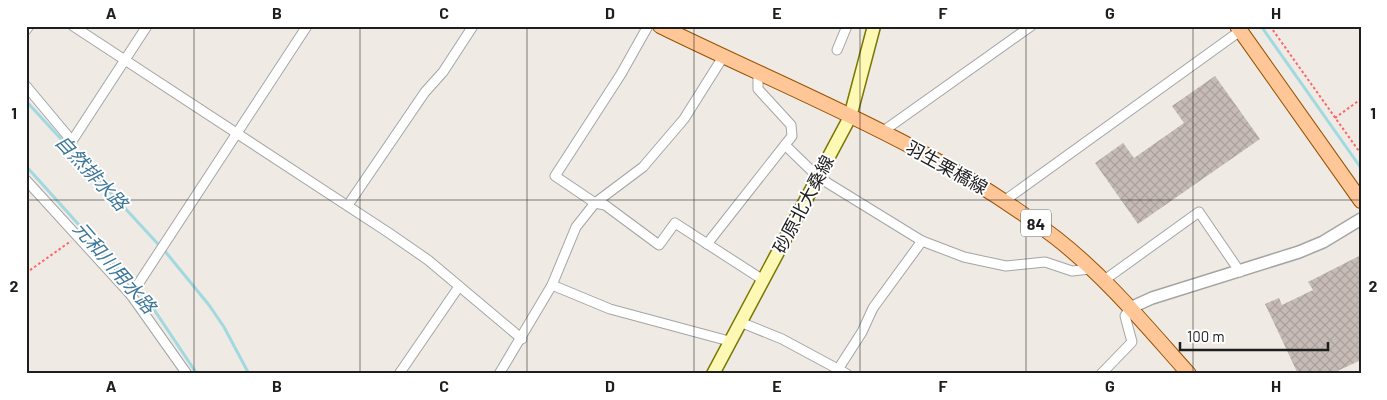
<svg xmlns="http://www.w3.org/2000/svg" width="1387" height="400" viewBox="0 0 1387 400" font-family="Barlow,'Noto Sans JP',sans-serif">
  <defs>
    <pattern id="building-cross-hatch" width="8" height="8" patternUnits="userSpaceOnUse" patternTransform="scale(1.25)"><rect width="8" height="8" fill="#c7bbb6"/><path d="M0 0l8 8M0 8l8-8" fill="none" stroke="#aaa09c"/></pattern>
  </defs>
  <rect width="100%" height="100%" fill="#efeae3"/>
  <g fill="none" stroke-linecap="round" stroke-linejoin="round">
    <!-- stream -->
    <g stroke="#a1d9e0" stroke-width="3">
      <polyline points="1261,26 1361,168"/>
      <polyline points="26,101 158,244"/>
      <polyline points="26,166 151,305 197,374"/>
      <polyline points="164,250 209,305 224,327 249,374"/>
    </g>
  </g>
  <!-- building -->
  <g fill="url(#building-cross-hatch)">
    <polygon points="1215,76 1260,139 1138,224 1095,163 1123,143 1134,158 1184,123 1172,106"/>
    <polygon points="1361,255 1361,360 1331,374 1298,374 1265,304 1279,298 1282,305 1313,290 1308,282"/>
  </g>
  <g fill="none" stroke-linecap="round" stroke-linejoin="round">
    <!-- minor casing -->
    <g stroke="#a5a5a5" stroke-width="11">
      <g id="minor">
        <polyline points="73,26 389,233 428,260 522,339"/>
        <polyline points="648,26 621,74 555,176 595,203 605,205 659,245 675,223 763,280"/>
        <polyline points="26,30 29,26"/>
        <polyline points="837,50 847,26"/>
        <polyline points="26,86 72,141 147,26"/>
        <polyline points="882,132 1031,26"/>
        <polyline points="785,145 818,177 922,241 964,257 1006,266 1045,262 1072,271 1090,269"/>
        <polyline points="26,180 131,295 187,374"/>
        <polyline points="1004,201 1240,31"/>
        <polyline points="348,205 425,92 443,72 473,26"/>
        <polyline points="707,244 792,136 791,125 758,89 758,74"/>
        <polyline points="1103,281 1199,212 1240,272"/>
        <polyline points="552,285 610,309 729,341"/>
        <polyline points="131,295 307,26"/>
        <polyline points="740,322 782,339 847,374"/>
        <polyline points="399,374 458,288"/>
        <polyline points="499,374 552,285 576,227 595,203 643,167 684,119 723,57"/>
        <polyline points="835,374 862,332 873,308 922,241"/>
        <polyline points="1101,374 1132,342 1125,316 1130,308"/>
      </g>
    </g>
    <!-- tertiary casing -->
    <g stroke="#a5a5a5" stroke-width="14">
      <polyline id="tertiary" points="1130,308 1152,298 1299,252 1323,242 1361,219"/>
    </g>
    <!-- secondary casing -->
    <g stroke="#797800" stroke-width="15">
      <polyline id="secondary" points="713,374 850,117 874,26"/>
    </g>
    <!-- primary casing -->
    <g stroke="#975300" stroke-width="16">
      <g id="primary">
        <path d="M 660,26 C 794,92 937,146 1056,238 C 1106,277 1147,327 1189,374"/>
        <polyline points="1237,26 1361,201"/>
      </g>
    </g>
    <!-- path -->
    <g stroke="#ff6467" stroke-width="2" stroke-dasharray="2.5 2.5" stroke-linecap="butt">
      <polyline points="1270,26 1361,154"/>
      <polyline points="1335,118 1361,99"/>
      <polyline points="26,273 71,241"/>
    </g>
    <!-- minor -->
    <use href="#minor" stroke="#fff" stroke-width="9"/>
    <!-- tertiary -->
    <use href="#tertiary" stroke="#fff" stroke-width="11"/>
    <!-- secondary -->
    <use href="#secondary" stroke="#fdf8b4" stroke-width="12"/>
    <!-- primary -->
    <use href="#primary" stroke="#ffc698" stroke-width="14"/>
  </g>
  <!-- grid -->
  <path fill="none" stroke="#1e1e1e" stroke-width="1" stroke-opacity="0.55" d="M 194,26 L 194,374M 360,26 L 360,374M 527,26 L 527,374M 694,26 L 694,374M 860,26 L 860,374M 1026,26 L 1026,374M 1193,26 L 1193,374M 26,200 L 1361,200"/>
  <g text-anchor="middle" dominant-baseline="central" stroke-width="4" stroke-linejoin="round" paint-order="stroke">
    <!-- shield labels -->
    <rect fill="#fff" stroke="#626262" stroke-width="1" x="1021" y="209.5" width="30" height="27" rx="4"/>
    <g font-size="16" font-weight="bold" fill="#1e1e1e">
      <text x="1036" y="223">84</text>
    </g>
    <!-- street labels -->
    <g font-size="18" fill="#1e1e1e" stroke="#fff">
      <text transform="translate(947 167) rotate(29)">羽生栗橋線</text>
      <text transform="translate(803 204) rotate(-62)">砂原北大桑線</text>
    </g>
    <!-- water labels -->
    <g font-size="19" font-style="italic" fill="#3d779a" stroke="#fff">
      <text transform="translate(92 172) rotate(47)">自然排水路</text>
      <text transform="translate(115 267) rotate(49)">元和川用水路</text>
    </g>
  </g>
  <!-- border -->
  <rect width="1387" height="400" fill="none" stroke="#ffffff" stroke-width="55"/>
  <!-- scale -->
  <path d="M1180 342v8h148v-8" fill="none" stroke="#1e1e1e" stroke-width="2.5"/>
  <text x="1187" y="342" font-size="15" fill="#1e1e1e" stroke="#ffffff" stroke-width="4" paint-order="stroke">100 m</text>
  <rect x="28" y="28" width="1332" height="344" fill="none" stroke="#1e1e1e" stroke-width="2"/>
  <g font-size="16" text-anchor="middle" font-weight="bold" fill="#1e1e1e">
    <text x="111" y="19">A</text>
    <text x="277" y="19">B</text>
    <text x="444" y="19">C</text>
    <text x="610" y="19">D</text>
    <text x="777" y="19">E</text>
    <text x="943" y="19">F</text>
    <text x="1110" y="19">G</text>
    <text x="1276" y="19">H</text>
    <text x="14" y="119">1</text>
    <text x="1373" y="119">1</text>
    <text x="14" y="292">2</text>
    <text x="1373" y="292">2</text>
    <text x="111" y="392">A</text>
    <text x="277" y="392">B</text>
    <text x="444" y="392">C</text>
    <text x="610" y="392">D</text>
    <text x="777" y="392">E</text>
    <text x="943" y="392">F</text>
    <text x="1110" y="392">G</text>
    <text x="1276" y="392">H</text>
  </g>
</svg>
